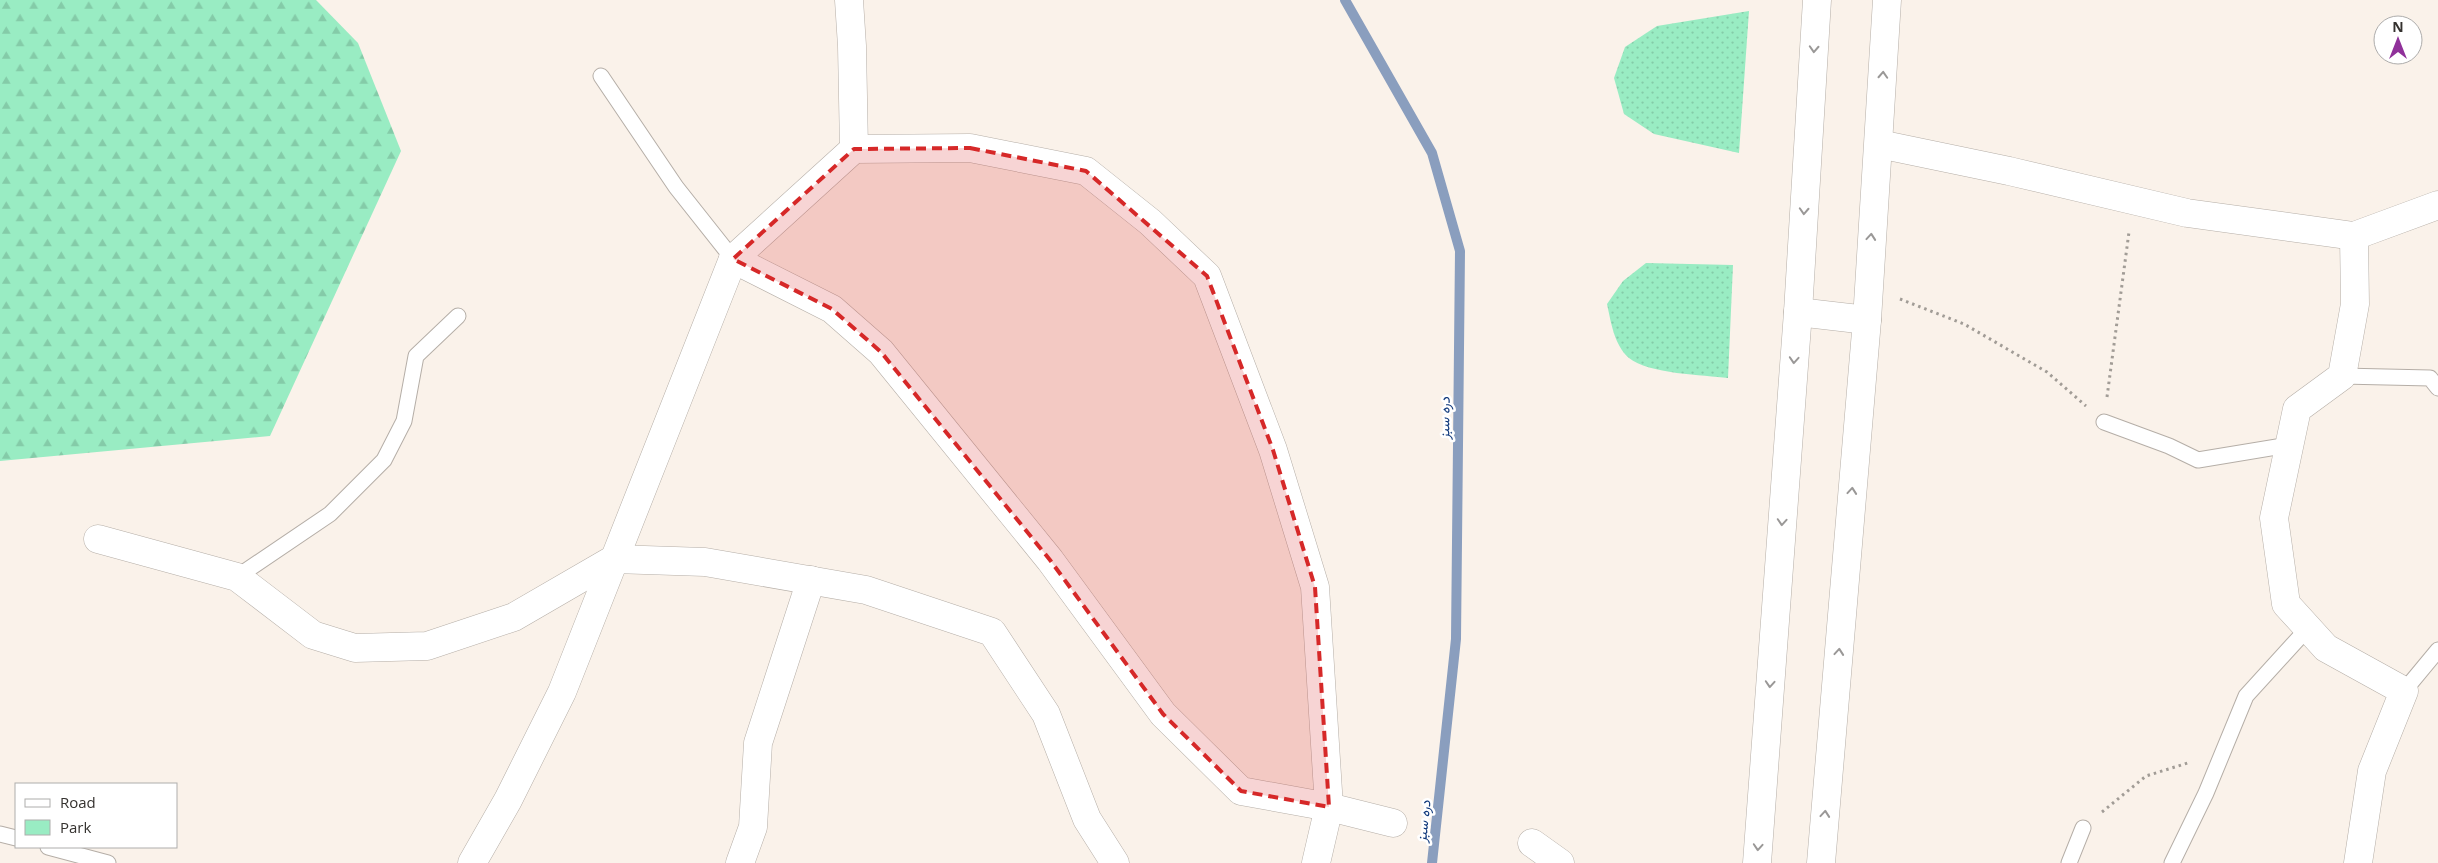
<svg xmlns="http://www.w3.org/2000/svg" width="2438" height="863" viewBox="0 0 2438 863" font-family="'Open Sans',Vazirmatn,sans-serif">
  <defs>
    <pattern id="green-dots" width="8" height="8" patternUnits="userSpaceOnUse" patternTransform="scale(1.25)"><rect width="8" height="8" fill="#99ecc3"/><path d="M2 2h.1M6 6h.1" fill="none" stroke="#84cba8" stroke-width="1.8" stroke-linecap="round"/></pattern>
    <pattern id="forest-firs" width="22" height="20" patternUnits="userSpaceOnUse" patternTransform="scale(1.25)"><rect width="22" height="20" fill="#99ecc3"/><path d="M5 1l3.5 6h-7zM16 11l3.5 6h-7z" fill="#84cba8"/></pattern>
  </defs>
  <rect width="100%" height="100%" fill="#faf2ea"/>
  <!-- green -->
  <g fill="url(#green-dots)">
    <polygon points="1749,11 1739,153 1654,134 1624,114 1614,78 1625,47 1657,26"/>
    <path d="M 1646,263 L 1733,265 L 1728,378 C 1704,375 1648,374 1629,358 C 1614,345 1611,322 1607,304 L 1623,281 Z"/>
  </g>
  <!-- forest -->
  <polygon fill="url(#forest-firs)" points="0,0 316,0 358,43 401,151 270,436 0,461"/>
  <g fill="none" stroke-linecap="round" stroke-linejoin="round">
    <!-- stream -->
    <polyline stroke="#8a9ebe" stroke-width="10" points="1345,0 1432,153 1460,251 1456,639 1432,863"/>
    <!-- service casing -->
    <g stroke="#b5aea7" stroke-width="17">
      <g id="service">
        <polyline points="601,76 676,187 733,259"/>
        <polyline points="2342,376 2430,378 2438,388"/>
        <polyline points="2104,422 2169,446 2198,460 2289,445"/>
        <polyline points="237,577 330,514 384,460 404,421 416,356 458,316"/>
        <polyline points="2404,691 2438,650"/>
        <polyline points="0,834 16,838"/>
        <polyline points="48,847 108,863"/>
        <polyline points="2069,863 2083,828"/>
        <polyline points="2172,863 2206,793 2246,696 2308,628"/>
      </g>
    </g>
    <!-- minor casing -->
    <g stroke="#b5aea7" stroke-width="29">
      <g id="minor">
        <polyline points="849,0 852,46 854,149"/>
        <polyline points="1879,144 2009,171 2187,213 2354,236 2438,205"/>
        <polyline points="2354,236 2355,304 2342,376 2297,409 2274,518 2286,604 2326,648 2404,691 2372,771 2358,863"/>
        <polyline points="733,259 832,309 881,352 1050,560 1163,714 1241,791 1329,807 1393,823"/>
        <polyline points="98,539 237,577 313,635 355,648 427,646 514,617 614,559 705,562 866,590 992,632 1046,714 1087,819 1115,863"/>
        <polyline points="1532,843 1560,863"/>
        <polyline points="472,863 508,800 562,692 733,259 854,149 970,148 1086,171 1150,222 1207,276 1273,450 1315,587 1329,807 1316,863"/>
        <polyline points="740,863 753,827 758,743 811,580"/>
      </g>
    </g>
    <!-- primary casing -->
    <g stroke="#b5aea7" stroke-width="29">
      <g id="primary">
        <polyline points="1798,312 1867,320"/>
        <polyline points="1757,863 1798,312 1817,0"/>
        <polyline points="1821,863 1867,320 1887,0"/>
      </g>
    </g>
    <!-- path -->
    <g stroke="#a19c96" stroke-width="3" stroke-dasharray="2.5 4" stroke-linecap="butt">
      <polyline points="1900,299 1964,324 2047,372 2086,406"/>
      <polyline points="2107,397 2129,232"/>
      <polyline points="2102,812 2146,776 2191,762"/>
    </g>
    <!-- service -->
    <use href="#service" stroke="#fff" stroke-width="15"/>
    <!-- minor -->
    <use href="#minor" stroke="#fff" stroke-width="28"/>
    <!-- primary -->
    <use href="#primary" stroke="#fff" stroke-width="28"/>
  </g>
  <!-- one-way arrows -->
  <defs><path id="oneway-chevron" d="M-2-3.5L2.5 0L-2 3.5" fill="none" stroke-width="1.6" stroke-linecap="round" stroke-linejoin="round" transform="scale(1.25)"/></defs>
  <g stroke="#9a9897">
    <use href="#oneway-chevron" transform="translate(1814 49) rotate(93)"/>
    <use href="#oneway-chevron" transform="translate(1883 75) rotate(-87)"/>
    <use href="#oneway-chevron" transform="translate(1804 211) rotate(93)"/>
    <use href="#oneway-chevron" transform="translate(1871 237) rotate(-85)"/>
    <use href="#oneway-chevron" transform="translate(1794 360) rotate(94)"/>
    <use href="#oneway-chevron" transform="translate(1852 491) rotate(-85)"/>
    <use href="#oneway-chevron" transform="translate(1782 522) rotate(94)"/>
    <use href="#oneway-chevron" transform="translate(1839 652) rotate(-85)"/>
    <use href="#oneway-chevron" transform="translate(1770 684) rotate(94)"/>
    <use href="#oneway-chevron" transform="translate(1825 814) rotate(-85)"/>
    <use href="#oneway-chevron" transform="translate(1758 847) rotate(94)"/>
  </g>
  <!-- marked area -->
  <path fill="#d62828" fill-opacity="0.2" stroke="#d62828" stroke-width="4" stroke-dasharray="10 6" stroke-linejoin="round" d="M 970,148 L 1086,171 L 1207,276 L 1273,450 L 1315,587 L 1329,807 L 1241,791 L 1163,714 L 1050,560 L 881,352 L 832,309 L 733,259 L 854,149 Z"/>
  <g text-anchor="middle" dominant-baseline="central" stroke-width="5" stroke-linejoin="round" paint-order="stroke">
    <!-- water labels -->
    <g font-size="14" font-style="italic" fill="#10397c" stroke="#fff">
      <text transform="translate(1444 418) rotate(-89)">دره سبز</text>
      <text transform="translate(1423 821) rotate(-84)">دره سبز</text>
    </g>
  </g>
  <!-- legend -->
  <rect x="15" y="783" width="162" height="65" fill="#ffffff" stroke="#aeadac"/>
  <rect x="25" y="799" width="25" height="8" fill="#ffffff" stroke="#aeadac"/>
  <text x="60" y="808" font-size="15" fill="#35322f">Road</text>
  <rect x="25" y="820" width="25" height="15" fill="#99ecc3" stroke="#aeadac"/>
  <text x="60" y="833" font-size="15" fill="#35322f">Park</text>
  <!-- north arrow -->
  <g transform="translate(2398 40)"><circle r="24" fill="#ffffff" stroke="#aeadac"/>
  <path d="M0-4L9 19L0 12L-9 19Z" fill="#90319a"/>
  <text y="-8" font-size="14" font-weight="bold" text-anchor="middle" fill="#35322f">N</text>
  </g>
</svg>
